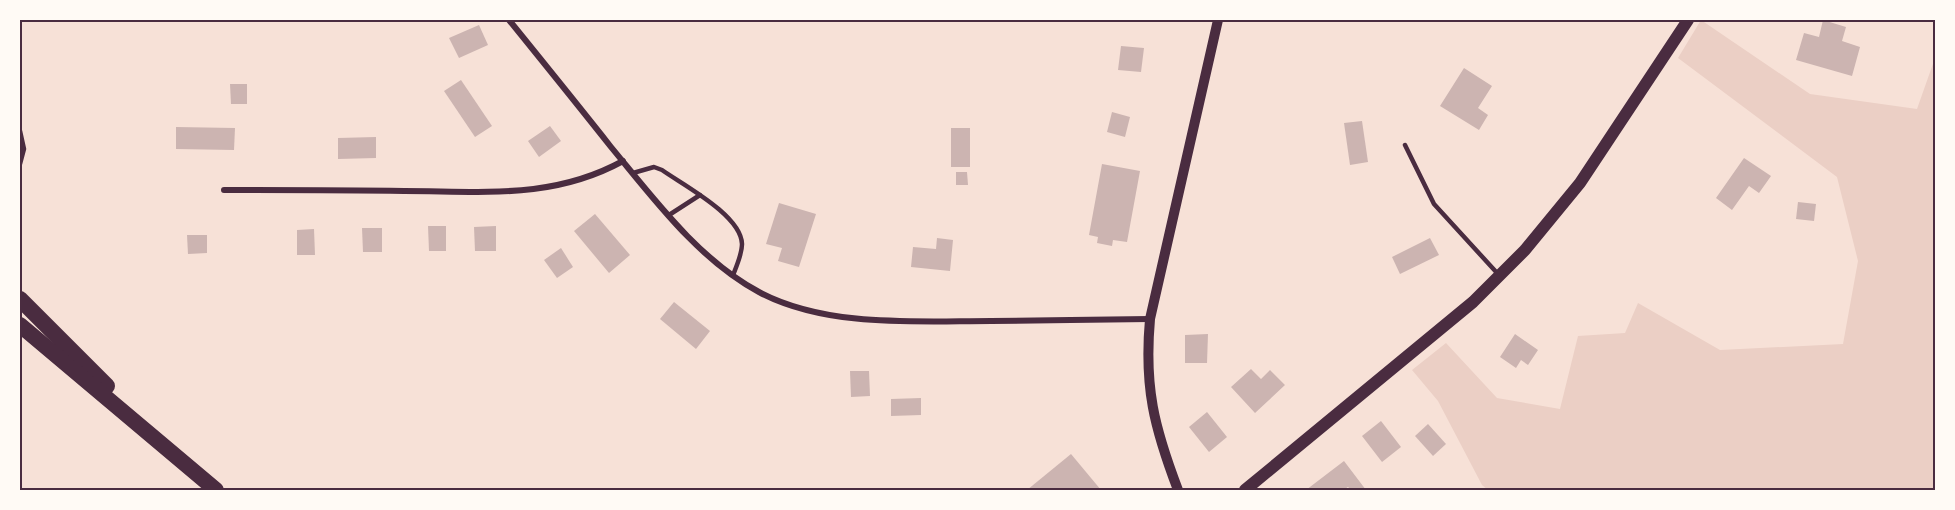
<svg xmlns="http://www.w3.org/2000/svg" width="1955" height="510" viewBox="0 0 1955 510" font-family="Helvetica,sans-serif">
  <rect width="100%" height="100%" fill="#f7e1d7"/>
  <!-- green -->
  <polygon fill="#ebcfc5" points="1701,20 1810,94 1917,109 1935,58 1935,490 1488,490 1482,485 1438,401 1412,370 1446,343 1497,398 1560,409 1578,336 1625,333 1638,303 1720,350 1843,344 1858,261 1837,177 1678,58"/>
  <!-- building -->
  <g fill="#ccb4b1">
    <polygon points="1823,20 1846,27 1842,41 1860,47 1852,76 1796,60 1804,33 1819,37"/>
    <polygon points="479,25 488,45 459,58 449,38"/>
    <polygon points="1121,46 1144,48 1141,72 1118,70"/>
    <polygon points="1464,68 1492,86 1478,108 1488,115 1479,130 1440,106"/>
    <polygon points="461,80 492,126 475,137 444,91"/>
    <polygon points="230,84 247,84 247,104 231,104"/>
    <polygon points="1112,112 1130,117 1125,137 1107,132"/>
    <polygon points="1362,121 1368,162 1350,165 1344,123"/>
    <polygon points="550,126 561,141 539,157 528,141"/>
    <polygon points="176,127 235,128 234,150 176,149"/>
    <rect x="951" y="128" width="19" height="39"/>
    <polygon points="376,137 376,158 338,159 338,138"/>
    <polygon points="1744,158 1771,176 1759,193 1749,186 1732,210 1716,198"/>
    <polygon points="1102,164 1140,171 1127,242 1113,240 1112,246 1097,243 1098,237 1089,235"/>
    <polygon points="956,172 967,172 968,185 956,185"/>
    <polygon points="1798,202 1816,204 1814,221 1796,219"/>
    <polygon points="779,203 816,214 799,267 778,261 782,248 766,244"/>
    <polygon points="595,214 630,255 609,273 574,231"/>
    <polygon points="428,226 446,226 446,251 429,251"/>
    <polygon points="496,226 496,251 475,251 474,227"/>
    <polygon points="362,228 382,228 382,252 363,252"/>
    <polygon points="314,229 315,255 297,255 297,230"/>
    <polygon points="187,235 207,235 207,253 188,254"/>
    <polygon points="937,238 953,240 950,271 911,267 913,247 936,249"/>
    <polygon points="1430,238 1439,255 1400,274 1392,257"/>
    <polygon points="561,248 573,267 557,278 544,260"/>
    <polygon points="674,302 710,331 696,349 660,319"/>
    <polygon points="1208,334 1207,363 1185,363 1185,335"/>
    <polygon points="1515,334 1538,350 1528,365 1521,360 1516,368 1500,357"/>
    <polygon points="1251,369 1261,379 1270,370 1285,385 1255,413 1231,387"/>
    <polygon points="850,371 869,371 870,396 851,397"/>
    <polygon points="921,398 921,415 891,416 891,399"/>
    <polygon points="1207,412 1227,437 1209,452 1189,427"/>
    <polygon points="1381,421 1401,447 1382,462 1362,436"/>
    <polygon points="1428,424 1446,444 1433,456 1415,436"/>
    <polygon points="1071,454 1101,490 1027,490"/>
    <polygon points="1344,461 1366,490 1351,490 1348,487 1343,490 1306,490"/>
  </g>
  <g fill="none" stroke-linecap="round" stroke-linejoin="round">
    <!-- service -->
    <g stroke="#4a2c40" stroke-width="4.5">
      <polyline points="20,131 24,149 20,164"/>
      <polyline points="1405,145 1434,204 1498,274"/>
      <path d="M 633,173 L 654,167 L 662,170 C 683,185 741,215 742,244 C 742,254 737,265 733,275"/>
      <polyline points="669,215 700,195"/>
    </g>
    <!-- minor -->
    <g stroke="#4a2c40" stroke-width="6">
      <path d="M 509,20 C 543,62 577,104 611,147 C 654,199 699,260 759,292 C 827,328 917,321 991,321 C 1044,320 1097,320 1150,319"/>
      <path d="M 224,190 C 284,190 344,190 404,191 C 482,191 552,200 623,161"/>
    </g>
    <!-- tertiary -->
    <path stroke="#4a2c40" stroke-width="10" d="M 1178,490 C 1154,427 1144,387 1150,319 L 1218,20"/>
    <!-- secondary -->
    <polyline stroke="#4a2c40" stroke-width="12" points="1245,490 1473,302 1525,250 1580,183 1688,20"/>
    <!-- motorway -->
    <g stroke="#4a2c40" stroke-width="16">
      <polyline points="20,299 107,386"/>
      <polyline points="20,325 216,490"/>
    </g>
  </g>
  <!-- border -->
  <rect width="1955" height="510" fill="none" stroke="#fffaf5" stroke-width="42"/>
  <rect x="21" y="21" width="1913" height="468" fill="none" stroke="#4a2c40" stroke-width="2"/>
</svg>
